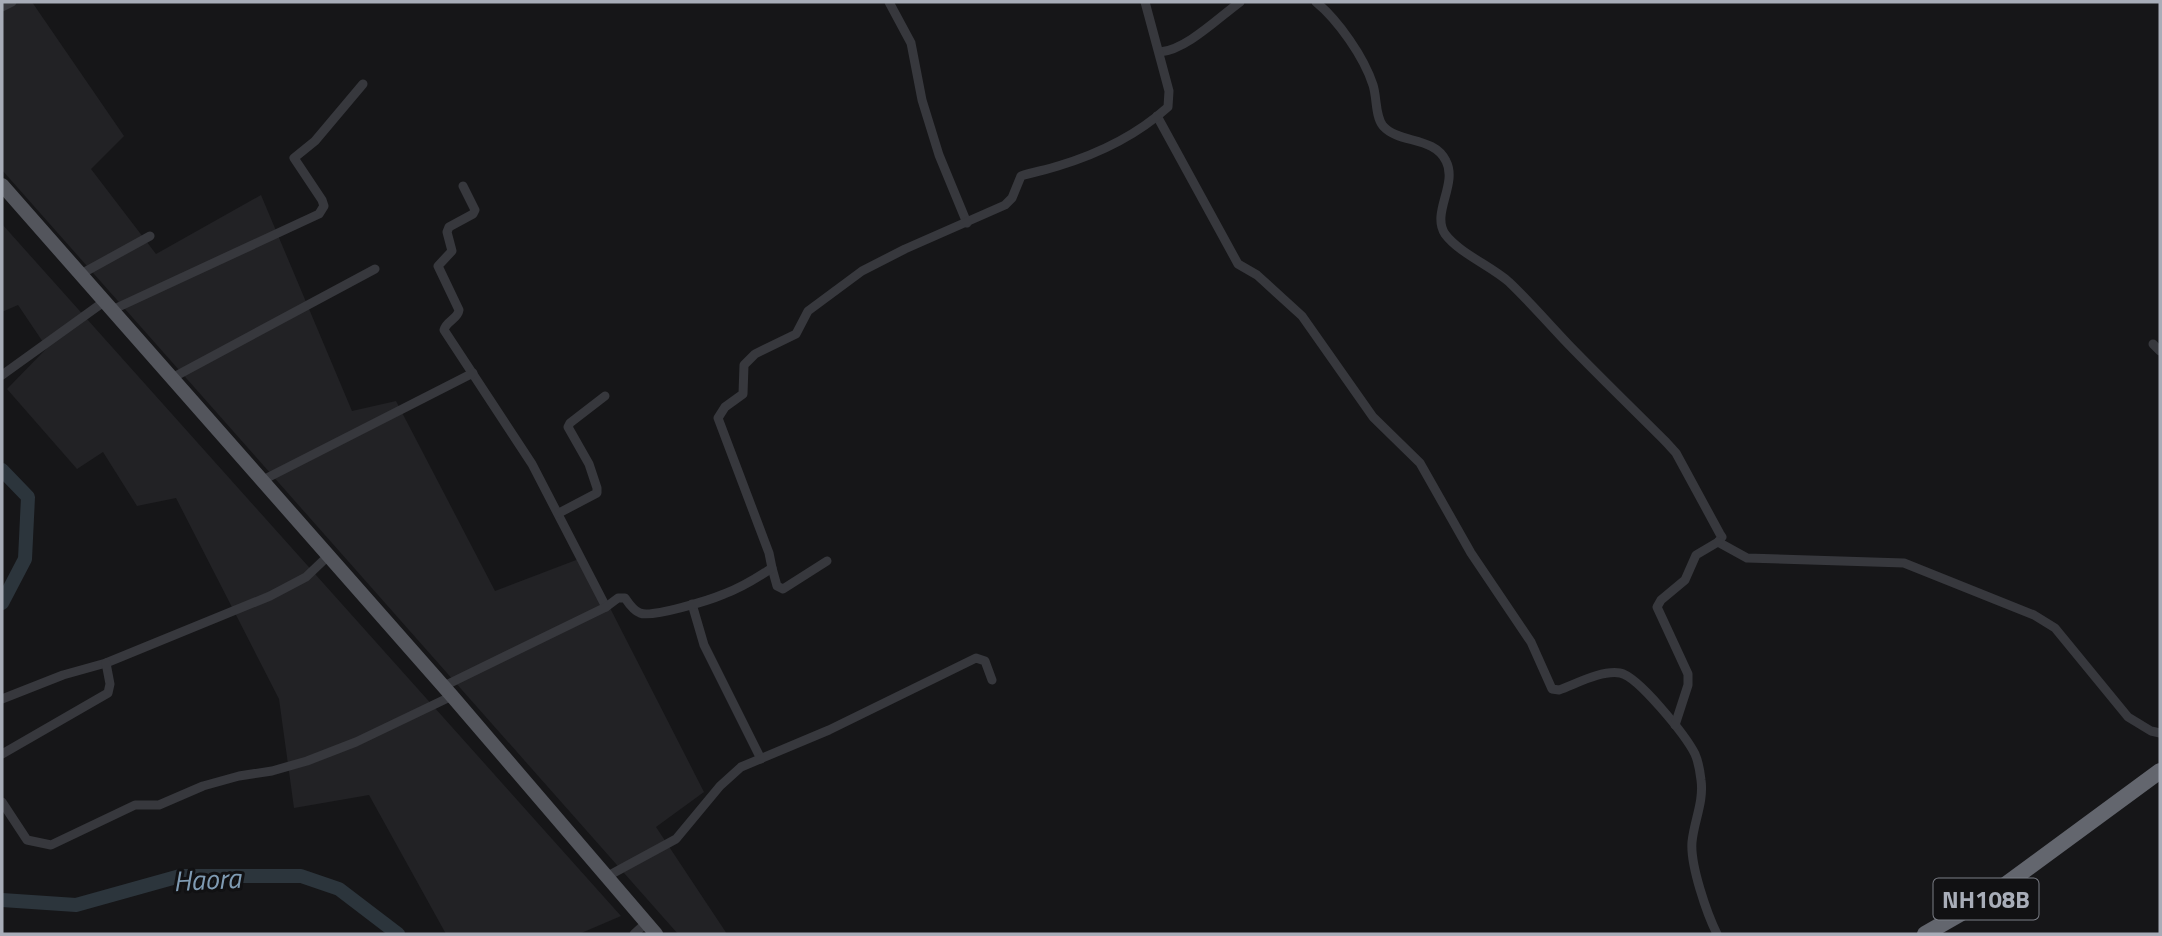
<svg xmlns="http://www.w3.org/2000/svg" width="2162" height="936" viewBox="0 0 2162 936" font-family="'Titillium Web',sans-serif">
  <rect width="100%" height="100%" fill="#161618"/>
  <!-- built -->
  <g fill="#222225">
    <polygon points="2,2 32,2 124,136 91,169 156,254 261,195 352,411 396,401 495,591 584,557 704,792 656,827 727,934 678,934 2,170"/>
    <polygon points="2,224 621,916 579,934 446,934 369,795 294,808 279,699 176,498 137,506 103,452 77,469 7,389 47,348 18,305 2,312"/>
  </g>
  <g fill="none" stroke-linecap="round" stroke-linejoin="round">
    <!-- river -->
    <g stroke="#2c353c" stroke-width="14">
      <polyline points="2,470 28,497 25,559 2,603"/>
      <polyline points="2,900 76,905 180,876 301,876 339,889 398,934"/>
    </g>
    <!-- street -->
    <g stroke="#37383d" stroke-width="9">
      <polyline points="889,2 911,43 922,100 939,155 967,223"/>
      <path d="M 1316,2 C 1338,20 1364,57 1373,85 C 1377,97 1375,116 1383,126 C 1399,144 1434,136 1446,161 C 1458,184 1431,213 1445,234 C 1459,253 1491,266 1509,282 C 1529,301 1548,323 1568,344 C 1600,377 1633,409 1666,442 L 1676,453 L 1720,534 L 1722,537 L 1718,542"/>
      <polyline points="2,7 12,2"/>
      <path d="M 1160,52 C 1186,50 1218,18 1240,2"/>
      <path d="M 1157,116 L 1238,264 L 1257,275 L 1302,316 L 1373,417 L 1420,463 L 1471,553 L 1531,642 L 1552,689 L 1559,690 C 1576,684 1601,670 1620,673 C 1638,676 1686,736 1695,754 C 1698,761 1700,771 1701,780 C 1704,802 1694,821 1692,842 C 1690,865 1707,914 1717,934"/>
      <path d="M 463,186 L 475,210 L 473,214 L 449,227 L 447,232 L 452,251 L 438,266 L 459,310 C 458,319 446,321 444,330 L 532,464 L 606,607"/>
      <polyline points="81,274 150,236"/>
      <polyline points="112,310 319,214 324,206 322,200 294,158 315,141 363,84"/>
      <polyline points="2153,344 2160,351"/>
      <polyline points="2,375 105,301"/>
      <polyline points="172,378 375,269"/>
      <polyline points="261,481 473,373"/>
      <polyline points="559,513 597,493 597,488 589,464 568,427 570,423 605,396"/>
      <polyline points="1718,542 1747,558 1904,563 2034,615 2055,628 2128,717 2151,731 2160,733"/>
      <polyline points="772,568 777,586 783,589 827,561"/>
      <polyline points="692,604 704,645 761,759"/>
      <path d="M 442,687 L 606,607 L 618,598 L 625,598 C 629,604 634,611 640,613 C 652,618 710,600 724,594 C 741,588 757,578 772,568 L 769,553 L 718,418 L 725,407 L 743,394 L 744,365 L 755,354 L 796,334 L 808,311 L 862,271 L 905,249 L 1005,205 L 1012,198 L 1021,176 C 1033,172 1046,170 1058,166 C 1098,154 1137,135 1168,107 L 1169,91 L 1145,2"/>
      <polyline points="2,699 63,675 106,663 270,596 306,577 327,557"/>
      <polyline points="1675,725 1688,685 1688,674 1657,607 1661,600 1685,580 1696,555 1718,542"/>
      <polyline points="2,754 108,693 110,684 106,663"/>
      <polyline points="2,802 27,840 51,845 135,805 159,805 203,786 239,776 272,771 307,761 356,742 452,696"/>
      <polyline points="606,877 676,839 720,786 741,767 829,730 976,658 985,661 992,680"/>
      <polyline points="634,934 646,923"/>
    </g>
    <!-- primary -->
    <polyline stroke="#53555c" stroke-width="14" points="2,185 452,696 656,934"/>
    <!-- highway -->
    <polyline stroke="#63666e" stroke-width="16" points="1925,934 1986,899 2160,771"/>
  </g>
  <g text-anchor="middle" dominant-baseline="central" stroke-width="6" stroke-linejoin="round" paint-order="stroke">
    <!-- shield labels -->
    <rect fill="#111113" stroke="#7b7e86" stroke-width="2" x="1933.5" y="878.5" width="105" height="41" rx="5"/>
    <g font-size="24" font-weight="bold" fill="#a8adb8">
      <text x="1986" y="899">NH108B</text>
    </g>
    <!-- water labels -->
    <g font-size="28" font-style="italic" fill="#7f9bb3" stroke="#111113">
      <text transform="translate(207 879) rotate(-3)">Haora</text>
    </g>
  </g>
  <!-- border -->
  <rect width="2162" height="936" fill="none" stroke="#a8adb8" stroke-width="7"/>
</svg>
